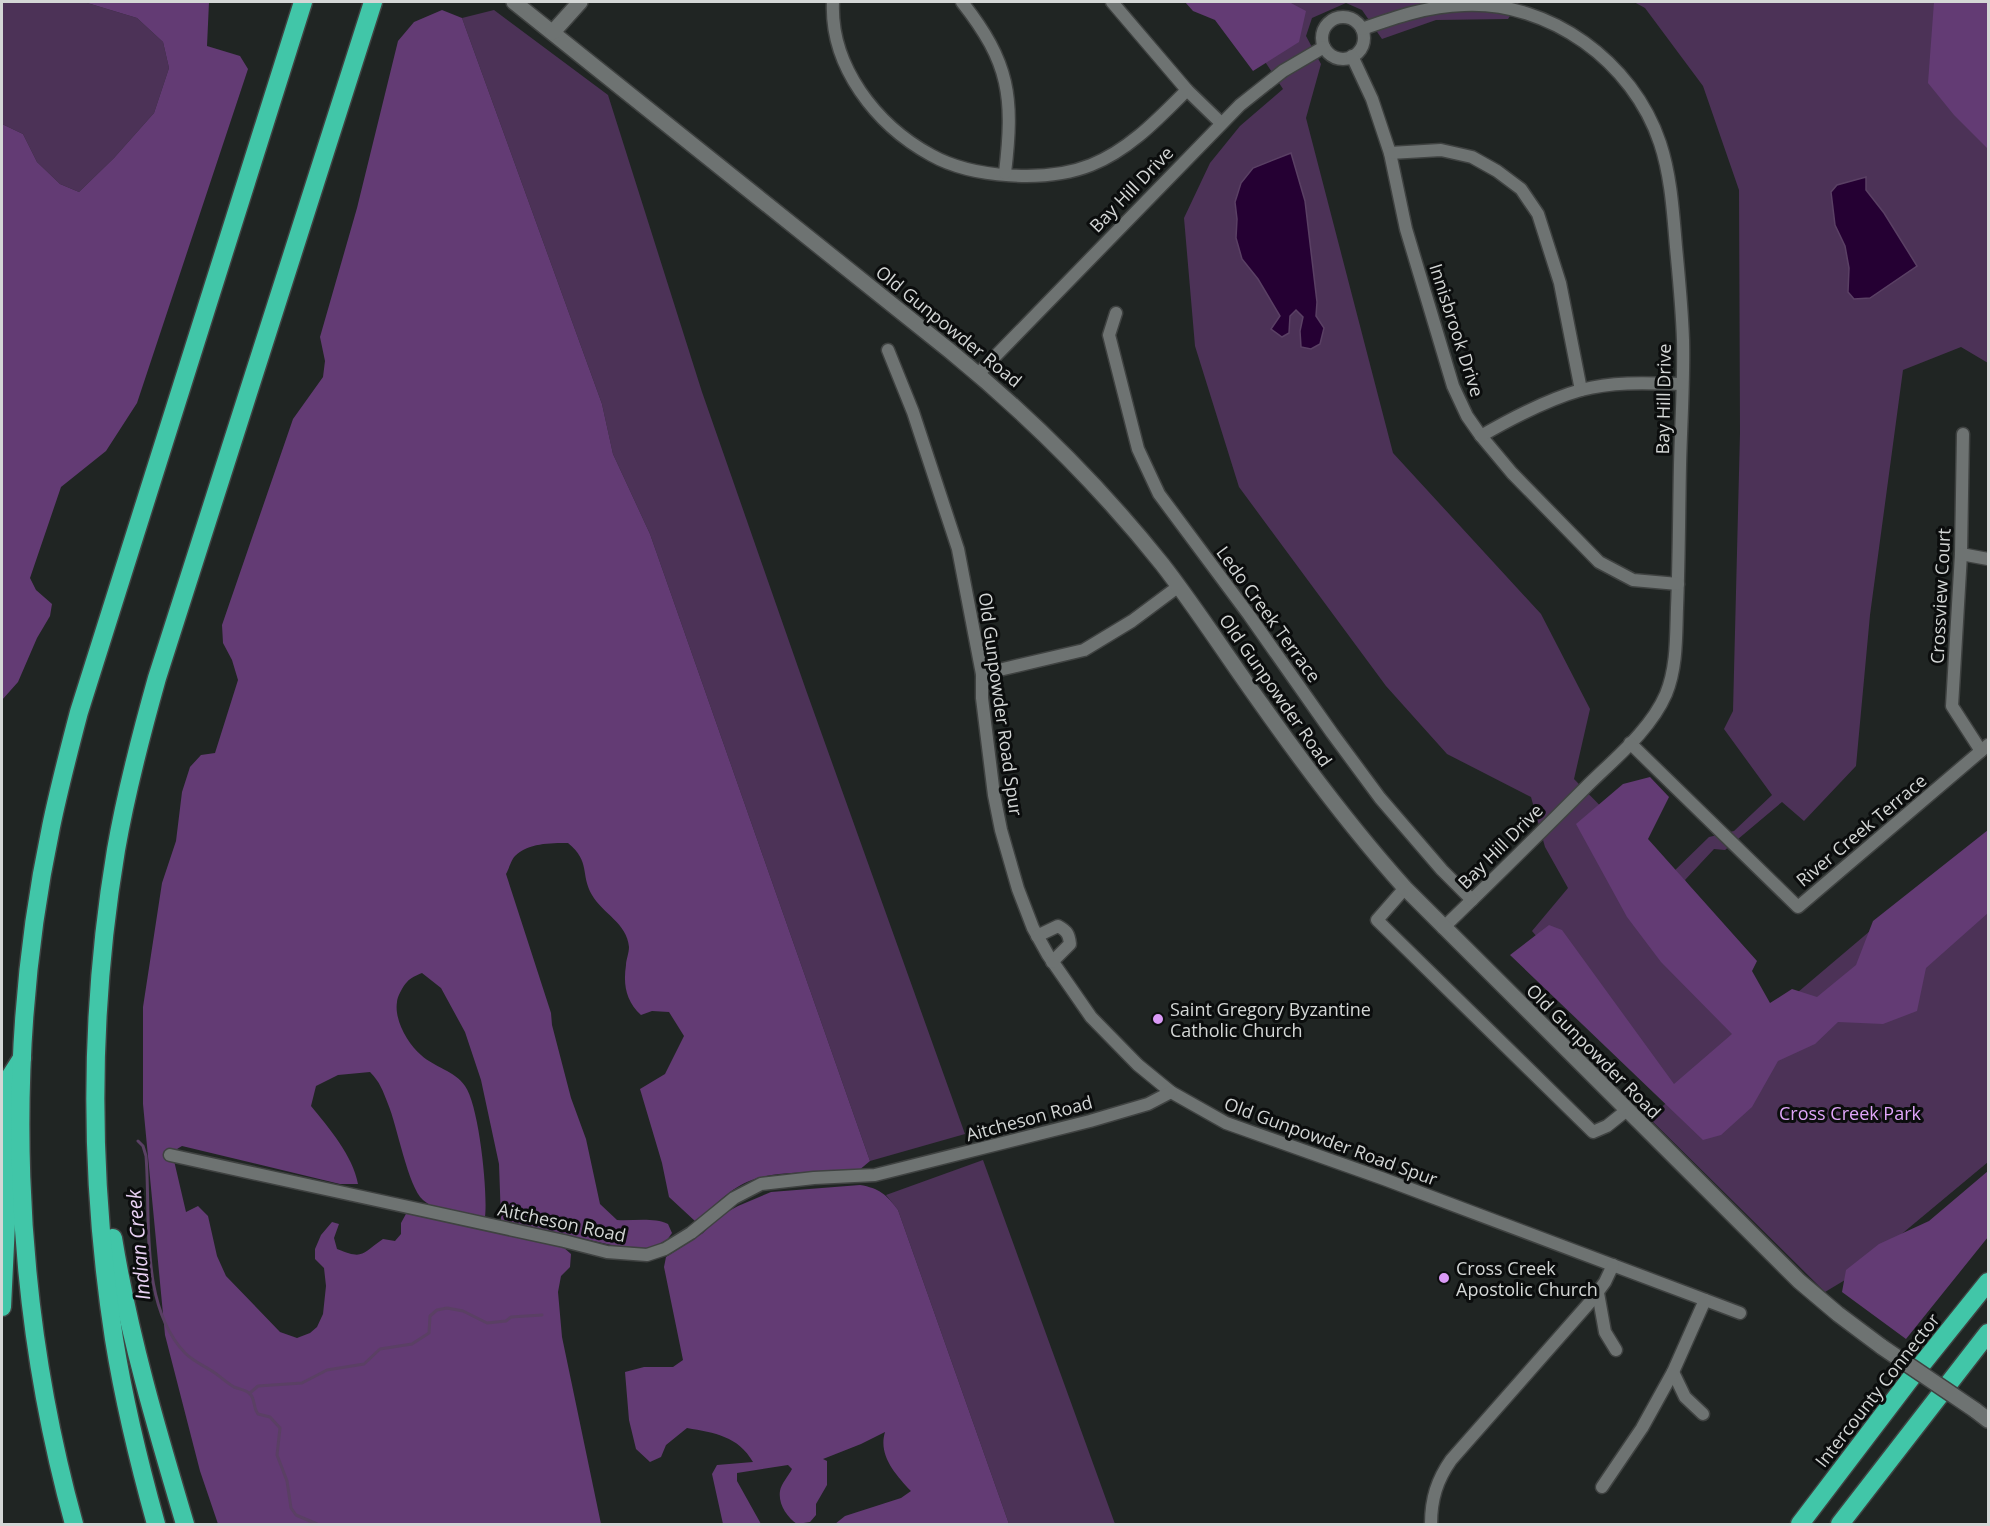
<svg xmlns="http://www.w3.org/2000/svg" width="1990" height="1526" viewBox="0 0 1990 1526" font-family="'Open Sans',sans-serif">
  <rect width="100%" height="100%" fill="#202523"/>
  <!-- green -->
  <g fill="#4c3257">
    <polygon points="2,2 84,2 137,18 163,42 169,68 154,113 114,158 79,192 60,184 37,162 23,134 2,124"/>
    <polygon points="1210,2 1519,2 1508,19 1436,20 1382,39 1362,10 1346,3 1312,18 1306,36 1321,64 1306,118 1393,453 1541,614 1590,709 1574,779 1669,876 1709,837 1734,831 1772,795 1724,729 1733,711 1740,433 1739,190 1703,86 1645,8 1634,2 1988,2 1988,363 1961,347 1903,370 1870,615 1856,766 1804,821 1782,802 1725,850 1714,849 1685,880 1772,1014 1988,831 1988,1162 1850,1277 1825,1292 1649,1118 1672,1098 1532,931 1568,888 1545,847 1531,797 1447,754 1386,686 1239,487 1195,346 1184,218 1210,163 1240,126 1283,89 1242,27"/>
    <polygon points="494,10 608,95 702,392 806,690 965,1134 870,1161 650,534 613,454 602,404 462,18"/>
    <polygon points="983,1160 1115,1524 1009,1524 898,1210 886,1195"/>
  </g>
  <!-- forest -->
  <g fill="#633b74">
    <polygon points="84,2 209,2 207,46 240,56 248,69 137,403 106,451 61,487 30,578 36,590 52,604 50,616 37,638 18,682 2,700 2,124 23,134 37,162 60,184 79,192 114,158 154,113 169,68 163,42 137,18"/>
    <polygon points="1185,2 1289,2 1306,11 1299,42 1253,71 1215,20 1193,11"/>
    <polygon points="1934,2 1988,2 1988,149 1954,115 1928,83"/>
    <path d="M 442,10 L 462,18 L 602,404 L 613,454 L 650,534 L 870,1161 L 858,1171 C 826,1174 781,1169 752,1180 C 731,1187 713,1207 696,1222 L 669,1197 L 662,1163 L 640,1089 L 665,1074 L 684,1036 L 669,1012 L 652,1011 L 641,1015 C 626,1001 623,985 626,965 C 626,960 629,953 629,947 C 627,923 603,914 592,895 C 580,874 591,862 568,843 C 550,843 528,843 515,856 C 511,860 509,869 506,874 L 551,1013 L 552,1025 L 571,1098 L 586,1139 L 600,1204 L 617,1220 C 634,1221 653,1217 668,1224 L 672,1233 L 667,1240 L 642,1252 L 501,1220 L 499,1164 L 481,1080 L 465,1032 L 441,988 L 422,973 C 417,975 410,978 407,982 C 403,986 397,997 397,1002 C 394,1020 408,1044 421,1055 C 434,1067 455,1071 465,1086 C 479,1105 488,1193 485,1217 C 465,1216 438,1213 423,1200 C 408,1187 397,1125 388,1104 C 383,1091 380,1082 370,1072 L 338,1075 L 316,1086 L 311,1106 C 329,1128 353,1156 358,1184 L 340,1184 L 182,1146 L 172,1152 L 186,1212 L 198,1206 L 208,1216 L 217,1256 L 226,1276 L 280,1332 L 297,1338 L 310,1333 L 317,1327 L 323,1314 L 326,1286 L 324,1268 L 315,1259 L 315,1249 L 321,1235 L 332,1222 L 339,1224 L 334,1238 L 337,1249 C 364,1260 361,1254 383,1239 L 395,1241 L 401,1234 L 401,1223 L 407,1212 L 563,1247 L 571,1254 L 570,1267 L 561,1276 L 558,1292 L 562,1337 L 601,1524 L 218,1524 L 200,1471 L 165,1335 L 143,1104 L 143,1007 L 162,883 L 176,841 L 182,792 L 190,767 L 201,755 L 215,753 L 238,680 L 232,660 L 223,643 L 222,625 L 293,419 L 323,377 L 325,361 L 320,337 L 357,208 L 398,41 L 414,22 Z"/>
    <polygon points="1650,777 1669,797 1648,839 1757,961 1752,971 1770,1003 1792,989 1817,997 1856,965 1873,921 1988,830 1988,913 1926,968 1917,1011 1883,1024 1838,1022 1815,1044 1778,1061 1752,1107 1721,1135 1703,1140 1510,955 1549,925 1562,930 1674,1084 1732,1034 1661,962 1627,917 1576,824 1623,784"/>
    <polygon points="1988,1171 1988,1237 1906,1339 1842,1292 1846,1270 1879,1244 1929,1221"/>
    <path d="M 860,1185 C 879,1188 887,1195 898,1210 L 1009,1524 L 835,1524 L 845,1516 L 901,1498 L 911,1491 C 895,1474 878,1455 885,1432 L 861,1444 L 823,1459 L 827,1461 L 827,1485 L 816,1504 L 816,1515 L 810,1522 L 797,1524 C 787,1517 778,1504 780,1491 C 781,1484 789,1475 792,1469 L 788,1465 L 737,1473 L 737,1481 L 761,1524 L 723,1524 L 712,1474 L 717,1465 L 753,1462 C 738,1436 715,1433 687,1428 L 666,1445 L 661,1457 L 650,1462 L 636,1449 L 629,1420 L 625,1372 L 644,1367 L 673,1367 L 683,1360 L 664,1267 L 666,1257 L 703,1233 L 718,1217 L 738,1206 L 771,1192 Z"/>
  </g>
  <!-- water -->
  <g fill="#250033" stroke="#5a4064" stroke-width="1.5">
    <polygon points="1291,153 1305,201 1317,302 1316,316 1324,328 1320,344 1311,349 1301,347 1300,331 1303,317 1296,310 1290,316 1289,333 1282,337 1271,329 1280,316 1258,279 1242,259 1236,238 1237,219 1235,202 1241,183 1253,168"/>
    <polygon points="1866,177 1866,190 1884,213 1917,266 1870,298 1854,299 1848,292 1849,268 1845,246 1835,225 1831,192 1837,185"/>
  </g>
  <g fill="none" stroke-linecap="round" stroke-linejoin="round">
    <!-- stream -->
    <g stroke="#5a4064" stroke-width="3">
      <path d="M 138,1141 L 143,1146 L 146,1156 C 151,1217 139,1305 185,1353 C 194,1362 205,1366 215,1373 C 222,1378 227,1383 234,1387 C 239,1389 247,1390 250,1394 C 255,1398 253,1408 258,1414 L 270,1417 L 280,1428 L 277,1455 L 287,1481 L 291,1508 L 296,1515 L 317,1524"/>
      <polyline points="250,1393 258,1386 302,1383 327,1370 364,1364 380,1349 412,1344 429,1333 430,1316 437,1310 447,1308 463,1311 487,1323 506,1321 511,1317 542,1315"/>
    </g>
    <!-- minor casing -->
    <g stroke="#3f4241" stroke-width="15">
      <g id="minor">
        <path d="M 833,2 C 830,66 876,125 931,155 C 972,178 1046,183 1091,165 C 1129,150 1158,119 1187,90"/>
        <path d="M 962,2 C 1010,63 1014,97 1005,173"/>
        <polyline points="1112,2 1187,90 1221,123"/>
        <circle cx="1343" cy="38" r="21"/>
        <path d="M 1362,29 C 1396,17 1428,6 1464,5 C 1550,1 1633,62 1660,143 C 1671,176 1673,212 1676,247 C 1679,278 1682,309 1683,340 C 1684,382 1681,423 1680,465 C 1679,513 1679,560 1677,608 C 1676,637 1677,667 1666,694 C 1650,731 1613,760 1585,788 C 1538,835 1491,882 1443,928"/>
        <polyline points="1352,56 1372,99 1390,153 1406,229 1453,386 1467,416 1481,436 1512,473 1599,562 1633,580 1678,584"/>
        <polyline points="1390,153 1441,150 1472,157 1497,171 1521,189 1538,214 1560,283 1581,390"/>
        <polyline points="1116,313 1109,335 1138,449 1159,494 1249,615 1332,733 1380,798 1442,870 1472,900"/>
        <polyline points="888,350 913,412 958,549 982,674 982,698 994,795 1001,830 1018,889 1033,928 1048,955 1091,1017 1138,1065 1171,1092 1226,1123 1384,1179 1740,1313"/>
        <polyline points="978,374 1240,105 1283,71 1324,47"/>
        <polyline points="1963,434 1961,554 1952,706 1981,751"/>
        <path d="M 1481,436 C 1512,418 1546,400 1581,390 C 1614,381 1649,383 1682,384"/>
        <polyline points="1961,554 1988,559"/>
        <polyline points="982,674 1084,650 1132,621 1179,586"/>
        <polyline points="1630,743 1798,907 1988,745"/>
        <polyline points="1405,888 1377,920 1593,1132 1607,1126 1627,1110"/>
        <path d="M 1037,936 L 1058,926 C 1067,931 1069,934 1070,944 L 1052,962"/>
        <polyline points="170,1155 564,1241 607,1252 647,1255 665,1249 691,1233 734,1198 761,1184 814,1178 875,1175 1090,1121 1148,1104 1171,1092"/>
        <polyline points="1598,1293 1605,1332 1616,1350"/>
        <polyline points="1673,1372 1685,1397 1703,1414"/>
        <polyline points="1602,1487 1642,1428 1673,1372 1705,1300"/>
        <path d="M 1431,1524 C 1431,1499 1437,1480 1451,1460 L 1591,1301 L 1605,1282 L 1613,1265"/>
      </g>
    </g>
    <!-- secondary casing -->
    <g stroke="#3f4241" stroke-width="18">
      <g id="secondary">
        <path d="M 514,2 L 950,351 C 1028,415 1099,485 1162,564 C 1197,609 1228,658 1262,705 C 1307,769 1353,830 1405,888 L 1799,1281 L 1838,1314 L 1882,1347"/>
        <polyline points="553,32 580,2"/>
        <polyline points="1975,1410 1988,1420"/>
      </g>
    </g>
    <!-- motorway casing -->
    <g stroke="#3f4241" stroke-width="21">
      <g id="motorway">
        <path d="M 113,1238 C 129,1336 157,1430 185,1524"/>
        <polyline points="2,1307 7,1203 8,1080 22,1058"/>
        <path d="M 74,1524 C 12,1300 3,1055 51,827 C 59,788 69,750 79,712 L 303,2"/>
        <path d="M 156,1524 C 139,1463 124,1401 114,1339 C 89,1177 89,1011 116,850 C 126,792 141,735 157,678 L 373,2"/>
        <polyline points="1800,1524 1914,1374 1988,1282"/>
        <polyline points="1840,1524 1988,1333"/>
      </g>
    </g>
    <!-- minor -->
    <use href="#minor" stroke="#6e7372" stroke-width="12"/>
    <!-- secondary -->
    <use href="#secondary" stroke="#6e7372" stroke-width="15"/>
    <!-- motorway -->
    <use href="#motorway" stroke="#41c6a8" stroke-width="18"/>
    <!-- secondary-bridge casing -->
    <g stroke="#3f4241" stroke-width="18" stroke-linecap="butt">
      <polyline id="secondary-bridge" points="1882,1347 1975,1410"/>
    </g>
    <!-- secondary-bridge -->
    <use href="#secondary-bridge" stroke="#6e7372" stroke-width="15"/>
  </g>
  <!-- markers -->
  <g fill="#da9af6" stroke="#0b0d0d" stroke-width="2">
    <circle cx="1158" cy="1019" r="6"/>
    <circle cx="1444" cy="1278" r="6"/>
  </g>
  <g text-anchor="middle" dominant-baseline="central" stroke-width="6" stroke-linejoin="round" paint-order="stroke">
    <!-- street labels -->
    <g font-size="18" fill="#d4d7d6" stroke="#0b0d0d">
      <text transform="translate(1131 189) rotate(-46)">Bay Hill Drive</text>
      <text transform="translate(949 326) rotate(39)">Old Gunpowder Road</text>
      <text transform="translate(1457 330) rotate(72)">Innisbrook Drive</text>
      <text transform="translate(1663 399) rotate(-89)">Bay Hill Drive</text>
      <text transform="translate(1940 596) rotate(-87)">Crossview Court</text>
      <text transform="translate(1269 614) rotate(54)">Ledo Creek Terrace</text>
      <text transform="translate(1276 690) rotate(55)">Old Gunpowder Road</text>
      <text transform="translate(1001 704) rotate(82)">Old Gunpowder Road Spur</text>
      <text transform="translate(1861 830) rotate(-40)">River Creek Terrace</text>
      <text transform="translate(1500 846) rotate(-45)">Bay Hill Drive</text>
      <text transform="translate(1594 1051) rotate(45)">Old Gunpowder Road</text>
      <text transform="translate(1029 1118) rotate(-15)">Aitcheson Road</text>
      <text transform="translate(1331 1141) rotate(20)">Old Gunpowder Road Spur</text>
      <text transform="translate(562 1222) rotate(12)">Aitcheson Road</text>
      <text transform="translate(1877 1390) rotate(-52)">Intercounty Connector</text>
    </g>
    <!-- poi labels -->
    <g font-size="18" fill="#d4d7d6" stroke="#0b0d0d" text-anchor="start">
      <text x="1170" y="1009">Saint Gregory Byzantine<tspan x="1170" dy="21">Catholic Church</tspan></text>
      <text x="1456" y="1268">Cross Creek<tspan x="1456" dy="21">Apostolic Church</tspan></text>
    </g>
    <!-- park labels -->
    <g font-size="18" fill="#e0a6fa" stroke="#0b0d0d">
      <text x="1850" y="1113">Cross Creek Park</text>
    </g>
    <!-- water labels -->
    <g font-size="20" font-style="italic" fill="#e9d1f4" stroke="#0b0d0d">
      <text transform="translate(138 1245) rotate(-95)">Indian Creek</text>
    </g>
  </g>
  <!-- border -->
  <rect width="1990" height="1526" fill="none" stroke="#d4d7d6" stroke-width="6"/>
</svg>
